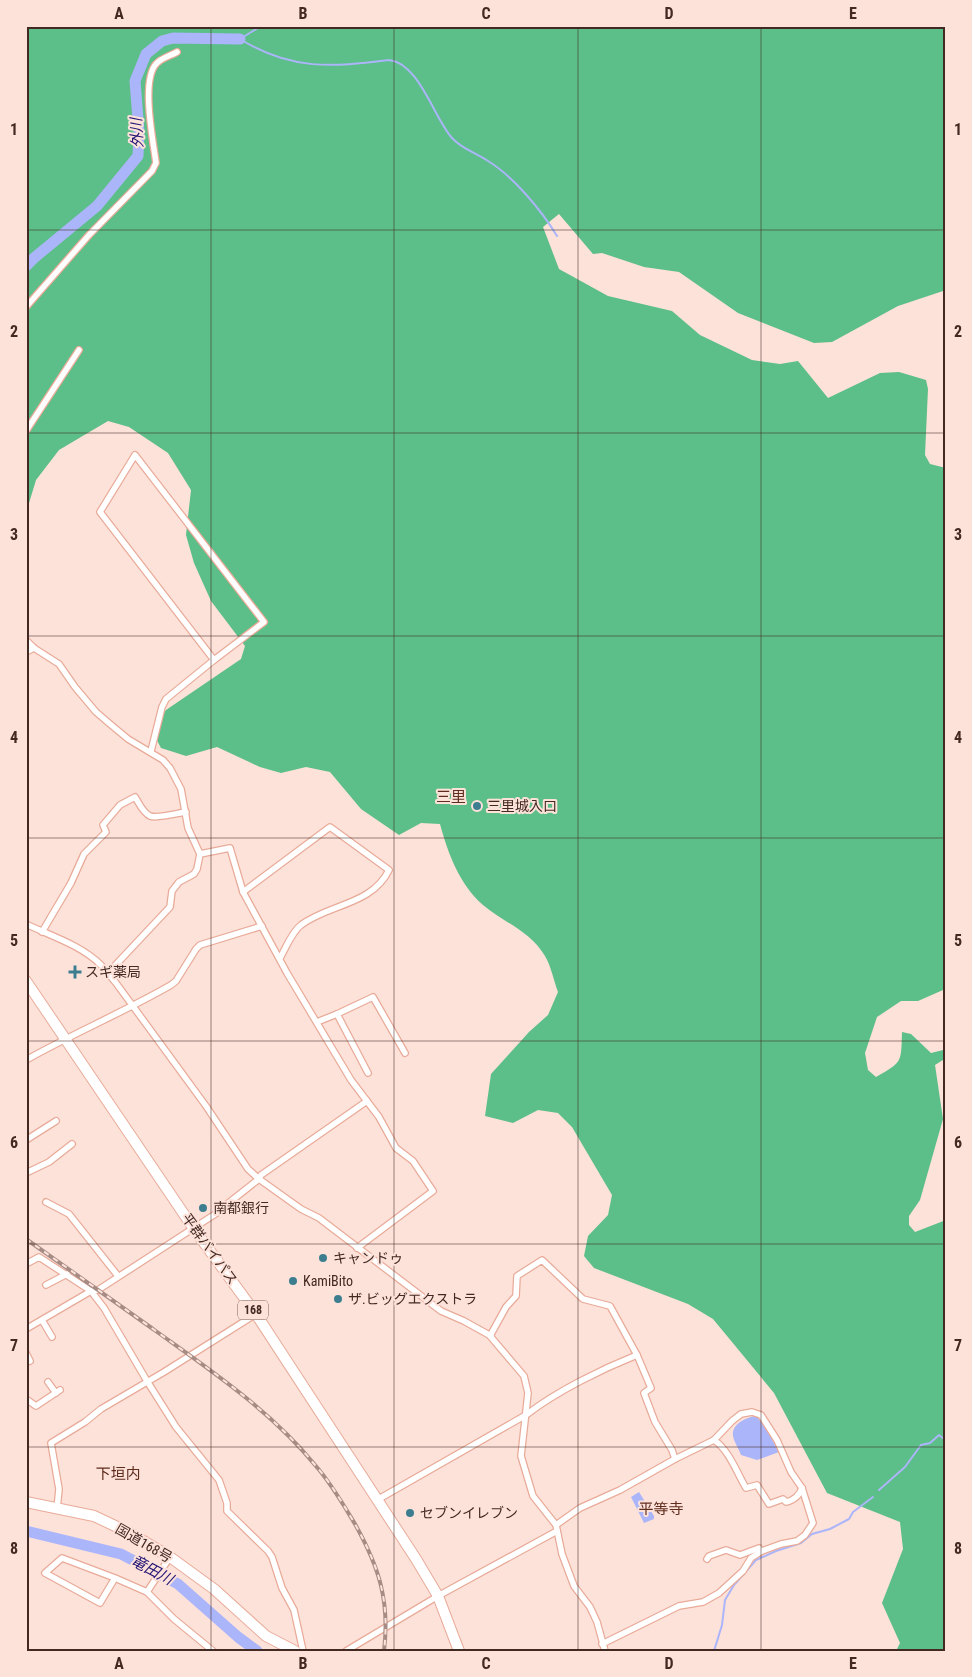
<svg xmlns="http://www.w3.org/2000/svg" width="972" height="1677" viewBox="0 0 972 1677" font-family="'Roboto Condensed','Noto Sans JP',sans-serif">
  <rect width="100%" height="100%" fill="#fde2da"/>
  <!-- forest -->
  <path fill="#5cbe88" d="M 26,26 L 946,26 L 946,290 L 898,306 L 832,342 L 814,343 L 738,313 L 679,272 L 644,267 L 602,253 L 593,254 L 559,214 L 543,227 L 559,269 L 608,296 L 672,311 L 700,335 L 752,360 L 780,364 L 798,361 L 828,398 L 880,373 L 899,372 L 926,380 L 928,389 L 925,455 L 930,464 L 946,468 L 946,983 L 943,990 L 918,1001 L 901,1001 L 877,1017 L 865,1053 L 868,1070 L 876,1077 C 903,1062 901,1062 902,1032 L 911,1034 L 931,1053 L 943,1050 L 946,1051 L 946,1058 L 935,1065 L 943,1119 L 920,1200 L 909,1216 L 909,1225 L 915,1232 L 946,1220 L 946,1651 L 896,1651 L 900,1643 L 882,1603 L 903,1549 L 900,1522 L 827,1493 L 774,1393 L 713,1319 L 688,1304 L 594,1268 L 584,1256 L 588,1236 L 608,1215 L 612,1195 L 572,1127 L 558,1113 L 538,1110 L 513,1123 L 485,1116 L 491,1074 L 529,1032 L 548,1015 L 558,992 C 554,981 551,966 545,956 C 530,931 503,922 483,905 C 459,884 448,853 440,824 L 421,823 L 399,835 L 361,809 L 330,772 L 306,767 L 281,773 L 260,767 L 217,747 L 186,756 L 161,748 L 152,731 L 166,710 L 241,659 L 245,646 L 211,601 L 194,563 L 186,535 L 191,490 L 168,453 L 129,427 L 108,421 L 59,450 L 36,480 L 26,513 Z"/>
  <!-- water -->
  <g fill="#abb5f9">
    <path d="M 756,1416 L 764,1425 L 779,1452 L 757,1460 L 741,1455 C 739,1449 734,1442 733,1436 C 731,1424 747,1417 756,1416 Z"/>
    <polygon points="639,1492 654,1516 654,1519 644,1523 631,1497"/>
  </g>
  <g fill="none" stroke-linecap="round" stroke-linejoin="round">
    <!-- stream -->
    <g stroke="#abb5f9" stroke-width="2">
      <path d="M 261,26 L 240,39 C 291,71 332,67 389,60 C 419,63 434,118 452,138 C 462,149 476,153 488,161 C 513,176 542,211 557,236"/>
      <polyline points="879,1490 905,1467 921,1445 930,1443 939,1435 944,1439"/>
      <polyline points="714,1651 722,1625 725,1600 734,1585 756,1560 776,1551 801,1543 812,1534 830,1529 849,1519 853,1512 873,1497"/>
    </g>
    <!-- river -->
    <g stroke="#abb5f9" stroke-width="11">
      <polyline points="26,266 34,258 97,206 138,156 139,132 135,81 146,54 162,41 173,38 240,39"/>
      <polyline points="26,1531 121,1554 178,1584 238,1637 257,1651"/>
    </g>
    <!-- street casing -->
    <g stroke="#e9ab99" stroke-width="8">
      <g id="street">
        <path d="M 26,307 L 89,235 L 152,171 L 156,163 C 153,140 141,81 156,64 C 161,58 170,56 177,52"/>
        <polyline points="26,431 79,350"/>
        <polygon points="135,455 264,622 214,660 100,512"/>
        <polyline points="26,640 34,648 59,664 75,687 96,712 110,724 128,739 163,760 170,768 181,789 188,828 200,854 230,848 243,892 287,973 351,1080 379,1117 396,1148 413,1161 433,1191 357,1248"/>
        <polyline points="26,652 34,648"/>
        <polyline points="151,751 162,707 166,699 214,660"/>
        <path d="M 243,892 L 330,827 L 389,870 C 372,905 329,904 301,925 C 291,933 286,948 280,958"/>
        <path d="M 26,924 C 51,936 81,945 101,965 C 106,971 111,977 116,983 L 206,1106 L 248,1169 L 259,1179 L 301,1209 L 319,1218 L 441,1311 L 464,1321 L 491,1336"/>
        <path d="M 42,932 L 71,883 L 84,854 L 106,832 L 103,825 L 120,805 L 135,797 C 139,803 143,813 150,816 C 157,819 178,813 186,812"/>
        <polyline points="108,973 170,907 172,891 179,882 194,874 197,869 200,854"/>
        <polyline points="337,1014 373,997 405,1053"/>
        <polyline points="317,1022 337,1014 368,1073"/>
        <path d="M 26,1060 C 74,1033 124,1012 171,985 L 176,981 L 196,949 L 200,945 L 262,926"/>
        <polyline points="26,1140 56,1121"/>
        <polyline points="26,1173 49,1162 72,1144"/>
        <polyline points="46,1202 69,1214 118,1276"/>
        <polyline points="26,1264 39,1257 91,1291 104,1308 147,1381 176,1427 219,1480 227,1503 227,1511 268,1551 272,1557 282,1588 294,1610 303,1651"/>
        <polyline points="46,1285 67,1274"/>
        <polyline points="42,1320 52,1337"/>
        <polyline points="26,1329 91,1291 98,1290 223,1209 226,1205 259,1179 261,1175 367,1101"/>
        <polyline points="26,1353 30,1361 26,1362"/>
        <polyline points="48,1382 56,1393"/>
        <polyline points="26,1399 36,1406 60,1390"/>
        <path d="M 714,1440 C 729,1450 737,1473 746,1488 L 757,1485 L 769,1504 L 783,1499 L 786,1502 C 793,1501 800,1495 802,1488"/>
        <path d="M 377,1500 L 526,1415 C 557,1391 602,1369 637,1355"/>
        <polyline points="57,1509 59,1489 51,1443 85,1422 101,1409 164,1372 256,1314"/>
        <polyline points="556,1525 580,1508 620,1490 675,1459 714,1440 732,1421 741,1414 752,1412 761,1415 777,1440 791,1472 802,1488 813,1523 805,1535 797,1541 781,1544 762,1551 751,1558 743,1571 719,1593 703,1602 679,1606 602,1644"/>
        <polyline points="707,1559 709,1556 726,1550 740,1555 759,1548"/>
        <polyline points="115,1578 100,1603 45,1573 62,1558 115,1578 147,1592 174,1619 213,1651"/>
        <polyline points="147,1592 170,1557"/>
        <polyline points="346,1651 438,1596 557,1531"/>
        <polyline points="605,1651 597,1622 590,1607 574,1586 562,1554 556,1525 533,1496 521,1456 528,1393 524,1376 490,1336 506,1307 516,1296 517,1276 542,1260 583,1299 610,1306 637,1355 651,1388 644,1393 655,1422 672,1450 675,1459"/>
      </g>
    </g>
    <!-- highway casing -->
    <g stroke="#e9ab99" stroke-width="12">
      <g id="highway">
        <polyline points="26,981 194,1229 256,1314 416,1559 438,1596 459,1651"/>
        <polyline points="26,1502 94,1516 130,1533 170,1557 214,1589 266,1636 295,1651"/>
      </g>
    </g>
    <!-- street -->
    <use href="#street" stroke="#fff" stroke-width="5.5"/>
    <!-- highway -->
    <use href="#highway" stroke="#fff" stroke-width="10"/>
    <!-- rail casing -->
    <g stroke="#a68c85" stroke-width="4">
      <path id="rail" d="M 26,1239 C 69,1269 111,1299 153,1329 C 210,1370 270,1410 315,1465 C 331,1483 343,1504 355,1524 C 379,1567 390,1601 384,1651"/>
    </g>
    <!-- rail -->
    <use href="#rail" stroke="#fde2da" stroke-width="2" stroke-dasharray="5.5" stroke-linecap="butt"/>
  </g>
  <!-- grid -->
  <path fill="none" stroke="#422922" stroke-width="1" stroke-opacity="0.55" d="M 211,26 L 211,1651M 394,26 L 394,1651M 578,26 L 578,1651M 761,26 L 761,1651M 26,230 L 946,230M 26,433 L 946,433M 26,636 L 946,636M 26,838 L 946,838M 26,1041 L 946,1041M 26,1244 L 946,1244M 26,1447 L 946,1447"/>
  <!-- markers -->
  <g fill="#3c7e90" stroke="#fde2da" stroke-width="2">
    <circle cx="477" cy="806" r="5"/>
    <path d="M72.5 964.5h5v5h5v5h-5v5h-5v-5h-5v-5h5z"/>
    <circle cx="203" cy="1208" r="5"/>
    <circle cx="323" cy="1258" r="5"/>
    <circle cx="293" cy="1281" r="5"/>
    <circle cx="338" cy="1299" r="5"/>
    <circle cx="410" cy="1513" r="5"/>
  </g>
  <g text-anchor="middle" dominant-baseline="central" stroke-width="4" stroke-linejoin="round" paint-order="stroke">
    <!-- shield labels -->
    <rect fill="#fde2da" stroke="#7a6059" stroke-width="1" x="238" y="1300.5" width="30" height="19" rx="4"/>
    <g font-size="12" font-weight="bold" fill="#422922">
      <text x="253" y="1310">168</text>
    </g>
    <!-- poi labels -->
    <g font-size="14" fill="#422922" stroke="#fde2da" text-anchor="start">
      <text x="487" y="806">三里城入口</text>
      <text x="85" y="972">スギ薬局</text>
      <text x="213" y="1208">南都銀行</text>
      <text x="333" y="1258">キャンドゥ</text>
      <text x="303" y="1281">KamiBito</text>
      <text x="348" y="1299">ザ.ビッグエクストラ</text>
      <text x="420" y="1513">セブンイレブン</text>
    </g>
    <!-- street labels -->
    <g font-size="14" fill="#422922" stroke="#fde2da">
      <text transform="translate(210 1249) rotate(54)">平群バイパス</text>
      <text transform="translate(144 1543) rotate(30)">国道168号</text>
    </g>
    <!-- water labels -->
    <g font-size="15" font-style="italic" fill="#201373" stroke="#fde2da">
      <text transform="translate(137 133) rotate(-93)">外川</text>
      <text transform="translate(152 1570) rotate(28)">竜田川</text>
    </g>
    <!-- neighbourhood labels -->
    <g font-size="15" fill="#5f2d1e" stroke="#fde2da">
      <text x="451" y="797">三里</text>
      <text x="118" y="1474">下垣内</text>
      <text x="661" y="1509">平等寺</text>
    </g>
  </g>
  <!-- border -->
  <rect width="972" height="1677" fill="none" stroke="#fde2da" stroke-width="55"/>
  <rect x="28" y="28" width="916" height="1622" fill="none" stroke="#422922" stroke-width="2"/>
  <g font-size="16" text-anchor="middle" font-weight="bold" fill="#422922">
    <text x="119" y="19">A</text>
    <text x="303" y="19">B</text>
    <text x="486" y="19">C</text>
    <text x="669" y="19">D</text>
    <text x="853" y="19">E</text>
    <text x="14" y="135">1</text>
    <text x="958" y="135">1</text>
    <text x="14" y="337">2</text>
    <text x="958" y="337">2</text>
    <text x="14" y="540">3</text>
    <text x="958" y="540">3</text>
    <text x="14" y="743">4</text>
    <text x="958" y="743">4</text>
    <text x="14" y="946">5</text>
    <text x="958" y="946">5</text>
    <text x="14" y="1148">6</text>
    <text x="958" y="1148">6</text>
    <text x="14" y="1351">7</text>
    <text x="958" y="1351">7</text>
    <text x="14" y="1554">8</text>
    <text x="958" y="1554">8</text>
    <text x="119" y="1669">A</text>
    <text x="303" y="1669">B</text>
    <text x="486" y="1669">C</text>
    <text x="669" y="1669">D</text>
    <text x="853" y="1669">E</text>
  </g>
</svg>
